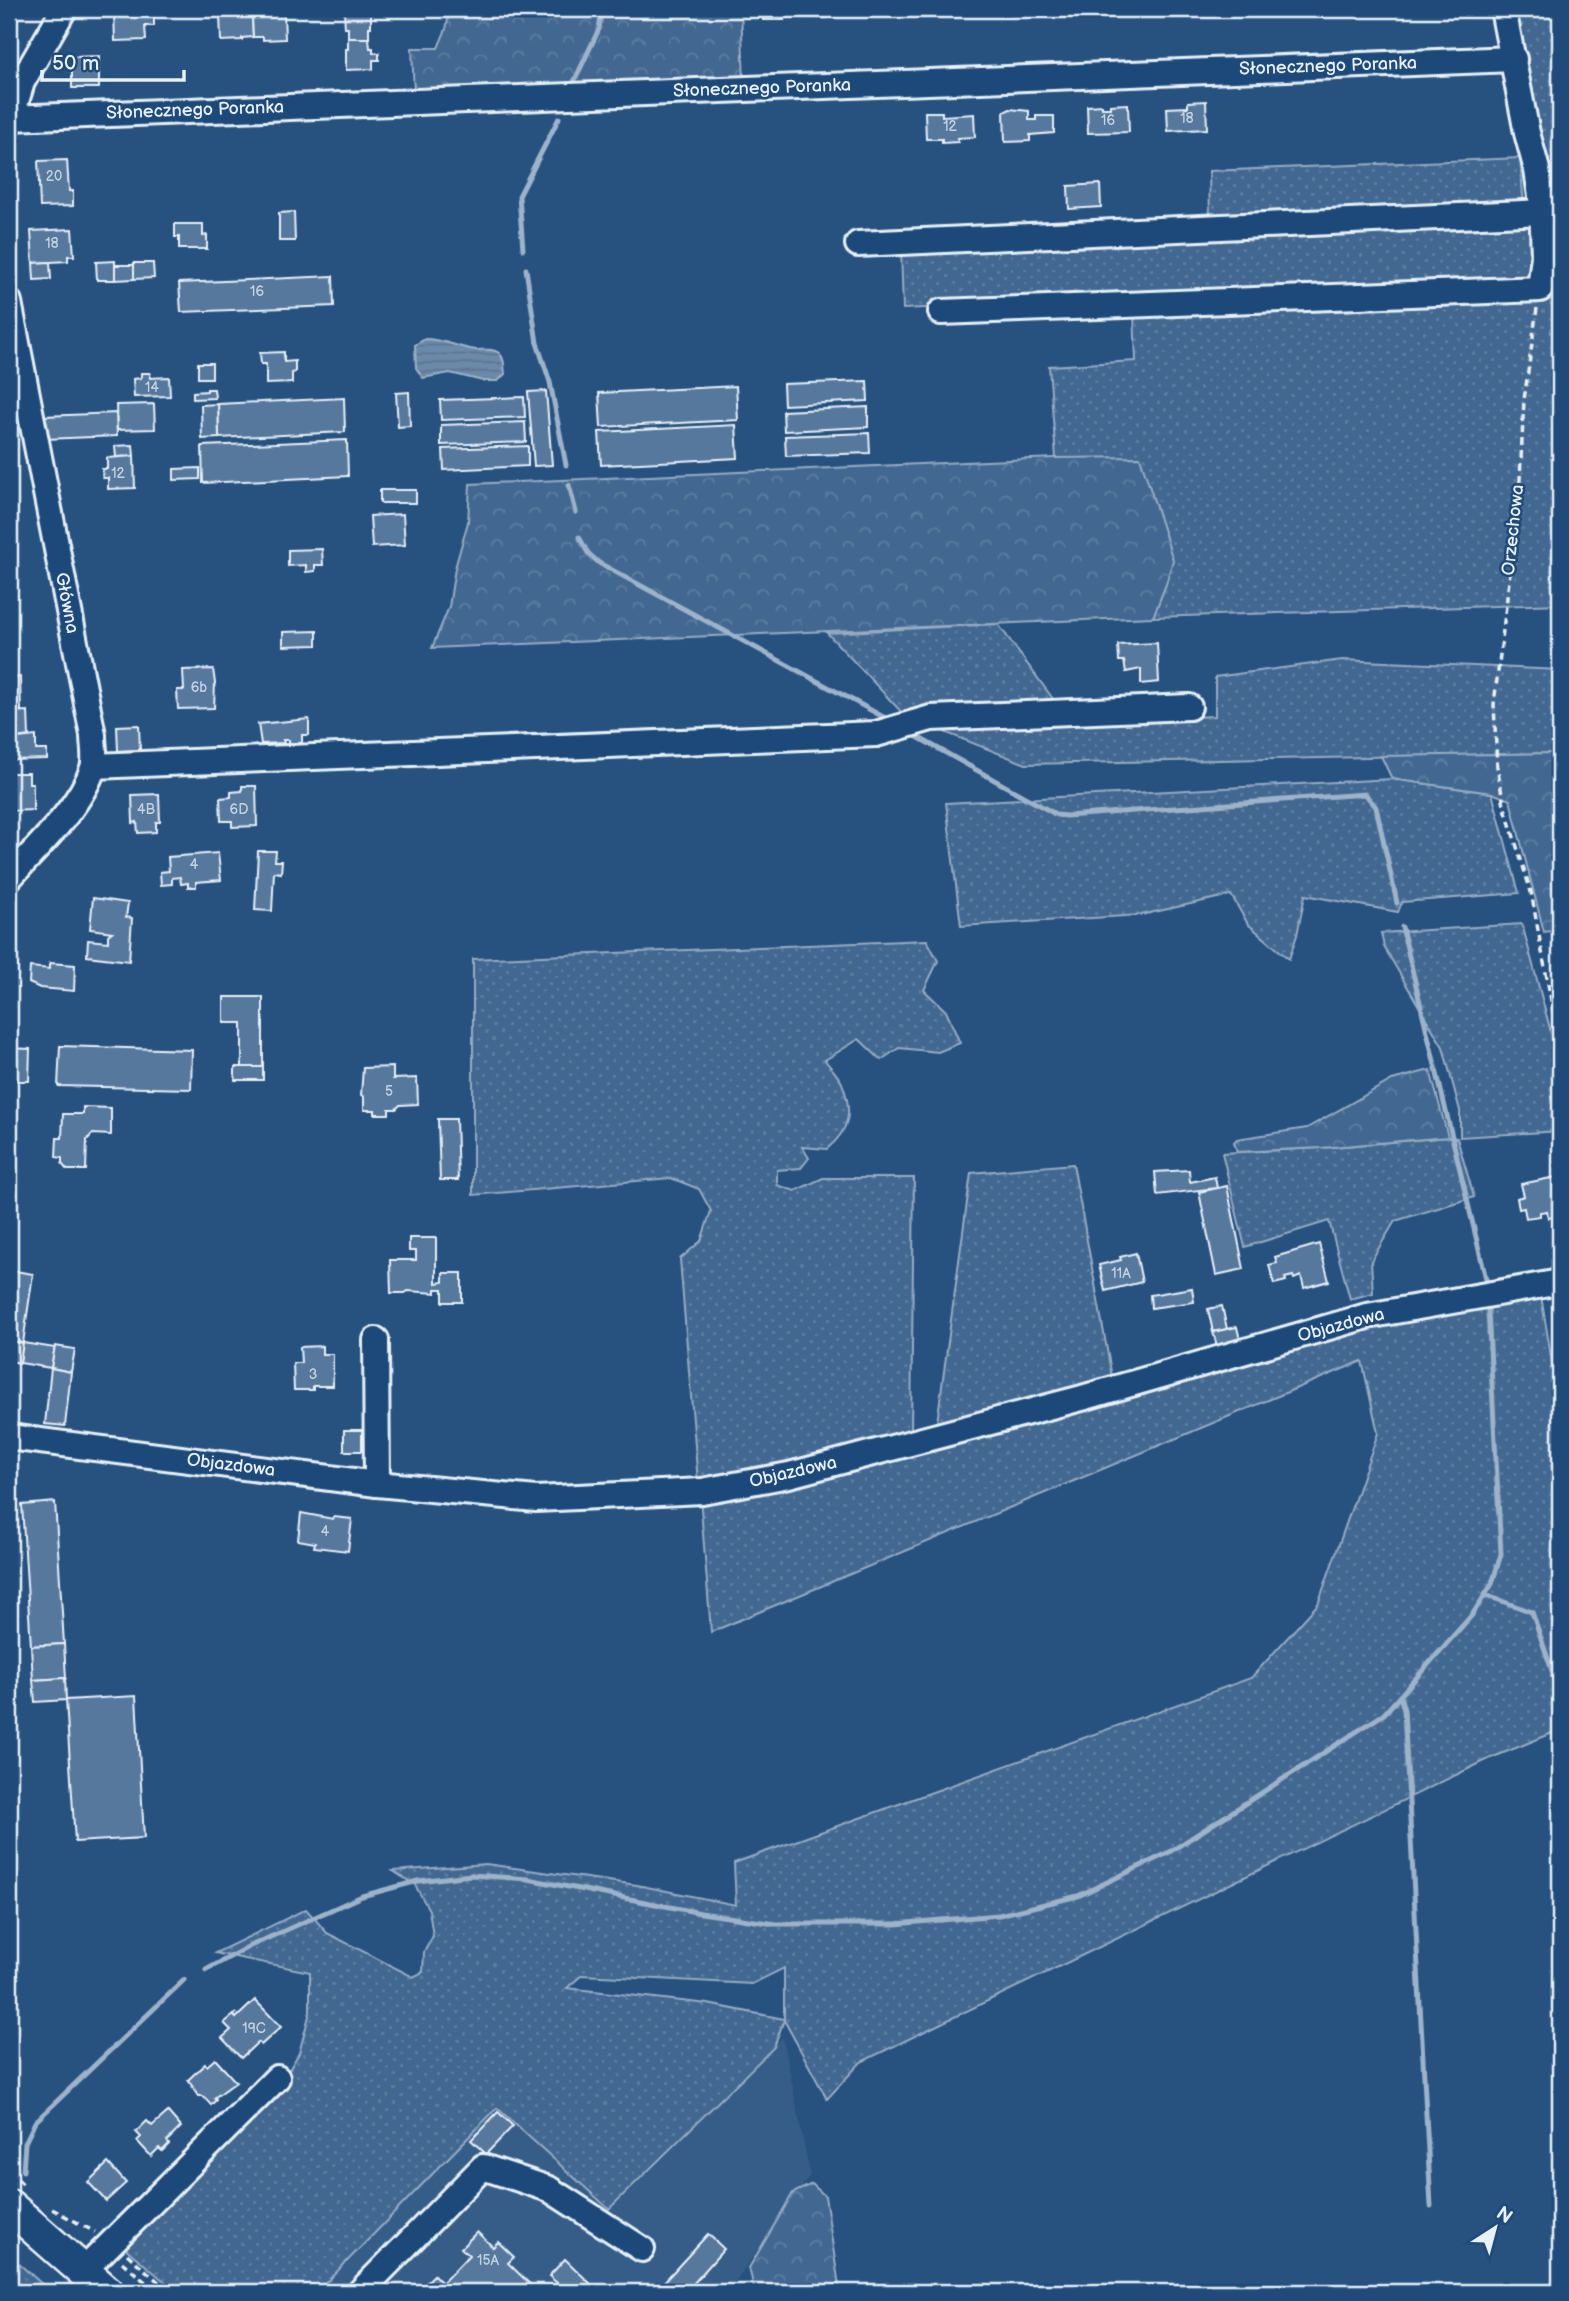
<svg xmlns="http://www.w3.org/2000/svg" width="1569" height="2301" viewBox="0 0 1569 2301" font-family="'Balsamiq Sans',sans-serif">
  <defs>
    <pattern id="green-dots" width="8" height="8" patternUnits="userSpaceOnUse" patternTransform="scale(1.75)"><rect width="8" height="8" fill="#436891"/><path d="M2 2h.1M6 6h.1" fill="none" stroke="#5e7ea1" stroke-width="1.8" stroke-linecap="round"/></pattern>
    <pattern id="forest-crowns" width="20" height="18" patternUnits="userSpaceOnUse" patternTransform="scale(1.75)"><rect width="20" height="18" fill="#436891"/><path d="M2 6a3 3 0 1 1 6 0M12 15a3 3 0 1 1 6 0" fill="none" stroke="#5e7ea1"/></pattern>
    <pattern id="water-rules" width="6" height="5" patternUnits="userSpaceOnUse" patternTransform="scale(1.75)"><rect width="6" height="5" fill="#6b8aaa"/><path d="M0 2.5h6" fill="none" stroke="#5e7388"/></pattern>
  </defs>
  <rect width="100%" height="100%" fill="#27517f"/>
  <filter id="ink" filterUnits="userSpaceOnUse"><feTurbulence type="fractalNoise" baseFrequency=".0143" numOctaves="2"/><feDisplacementMap in="SourceGraphic" scale="14" xChannelSelector="R" yChannelSelector="G"/><feConvolveMatrix kernelMatrix="1 2 1 2 8 2 1 2 1" color-interpolation-filters="sRGB"/></filter>
  <g filter="url(#ink)">
    <!-- built -->
    <polygon fill="#355d88" points="783,2037 810,2175 728,2292 317,2292 497,2107 609,2209"/>
    <!-- green -->
    <g fill="url(#green-dots)" stroke="#96acc4" stroke-width="2" fill-rule="evenodd">
      <polygon points="1511,9 1560,9 1560,604 1153,617 1166,584 1140,458 1056,458 1049,366 1136,361 1134,313 1555,280 1549,159 1538,158"/>
      <polygon points="1520,158 1524,206 1210,220 1209,171"/>
      <polygon points="1531,224 1534,280 903,309 901,250"/>
      <polygon points="998,624 1070,722 1215,716 1215,677 1342,660 1560,670 1560,753 1026,764 906,717 827,633"/>
      <polygon points="1392,779 1492,793 1519,893 1402,902 1398,912 1305,895 1297,935 1289,959 1248,924 1231,895 1141,915 961,926 946,803"/>
      <polygon points="1522,924 1560,1066 1560,1131 1460,1137 1460,1111 1443,1047 1384,947 1381,933"/>
      <path d="M 927,940 L 938,961 L 924,990 L 946,1011 L 960,1043 L 938,1052 L 899,1048 L 881,1060 L 859,1039 L 825,1060 C 830,1067 838,1075 842,1083 C 853,1111 850,1130 827,1149 L 802,1147 L 809,1158 L 801,1168 L 777,1170 L 777,1185 L 795,1191 L 823,1178 L 914,1178 L 911,1431 L 698,1483 L 680,1259 L 701,1241 L 711,1211 L 699,1189 L 671,1178 L 473,1195 L 473,959 Z"/>
      <polygon points="1448,1137 1457,1138 1474,1197 1395,1221 1371,1261 1373,1293 1350,1299 1329,1221 1245,1247 1222,1153 1321,1148"/>
      <polygon points="1073,1164 1112,1377 936,1430 971,1173"/>
      <path d="M 1539,1284 L 1560,1410 L 1560,1730 L 1491,1758 L 861,2062 L 827,2099 L 784,2020 L 774,2047 L 609,2209 L 497,2108 L 317,2292 L 177,2292 L 118,2242 L 278,2088 L 299,2053 L 310,2012 L 310,1972 L 215,1953 L 306,1909 L 327,1933 L 413,1977 L 423,1972 L 424,1952 L 433,1936 L 429,1910 L 415,1885 L 393,1871 L 486,1864 L 637,1885 L 736,1905 L 734,1863 L 1251,1678 L 1318,1604 L 1378,1433 L 1362,1361 L 711,1632 L 700,1496 L 1225,1365 ZM 784,1968 L 784,2019 L 708,2004 L 567,1988 L 582,1975 L 752,1984 Z"/>
      <polygon points="9,2255 43,2285 39,2292 9,2292"/>
    </g>
    <!-- forest -->
    <g fill="url(#forest-crowns)" stroke="#96acc4" stroke-width="2">
      <polygon points="450,9 741,9 744,81 414,94 412,48 438,48 446,29"/>
      <polygon points="1140,457 1173,560 1166,584 1153,617 432,648 449,607 455,568 468,522 470,484 1055,458"/>
      <polygon points="1560,753 1560,930 1544,932 1510,800 1492,793 1392,779 1381,756"/>
      <polygon points="1430,1070 1448,1137 1321,1148 1237,1152 1234,1142 1237,1139 1307,1128 1392,1080"/>
      <polygon points="812,2184 825,2196 840,2292 755,2292 749,2268 793,2193"/>
    </g>
    <!-- water -->
    <path fill="url(#water-rules)" stroke="#9db3c9" stroke-width="2" d="M 425,339 C 443,339 459,348 476,350 C 483,350 493,348 499,353 C 505,358 504,367 505,374 L 498,381 L 483,381 L 450,373 L 423,378 L 416,368 L 415,345 Z"/>
    <g fill="none" stroke-linecap="round" stroke-linejoin="round">
      <!-- stream -->
      <g stroke="#9db3c9" stroke-width="5">
        <polyline points="572,86 599,29 602,9"/>
        <polyline points="523,249 519,196 559,118"/>
        <polyline points="526,269 537,343 550,382 566,465"/>
        <polyline points="569,485 576,512"/>
        <polyline points="579,537 588,553 599,563 889,720"/>
        <polyline points="912,734 1057,815 1066,816 1365,794 1376,807 1397,903"/>
        <polyline points="1402,927 1486,1279"/>
        <polyline points="1485,1595 1532,1612 1560,1694"/>
        <polyline points="1400,1696 1404,1710 1431,2206"/>
        <polyline points="206,1970 248,1947 362,1896 418,1881 471,1875 528,1879 701,1913 775,1924 895,1924 999,1915 1078,1896 1168,1853 1384,1714 1472,1615 1492,1584 1501,1554 1488,1310"/>
        <polyline points="23,2171 25,2143 35,2122 184,1980"/>
        <polyline points="9,2188 12,2184"/>
      </g>
    </g>
    <!-- building -->
    <g fill="#57789d" stroke="#e8f1f8" stroke-width="2">
      <polygon points="229,9 236,9 236,14 241,14 241,16 252,16 253,37 242,38 242,40 221,41 220,14 230,14"/>
      <polygon points="344,9 371,9 371,27 369,27 369,38 348,38 348,28 345,28"/>
      <polygon points="762,9 794,9 794,16 783,17 784,20 763,20"/>
      <polygon points="794,9 826,9 826,18 794,16"/>
      <polygon points="868,9 900,9 900,12 869,16"/>
      <polygon points="154,10 154,26 145,26 146,40 115,41 114,12"/>
      <polygon points="284,12 285,39 263,40 263,37 253,37 252,16 262,16 262,13"/>
      <polygon points="348,38 369,38 370,48 373,48 373,53 379,53 379,60 373,60 373,69 346,70 346,49 348,49"/>
      <polygon points="99,56 99,88 72,88 72,57"/>
      <polygon points="1206,101 1207,129 1168,131 1167,108 1188,107 1188,102"/>
      <polygon points="1128,104 1129,132 1088,133 1087,106 1102,105 1102,108 1110,108 1110,105"/>
      <polygon points="1010,109 1029,111 1029,120 1036,120 1036,116 1054,116 1054,133 1030,135 1030,141 1005,142 1004,112"/>
      <polygon points="925,112 942,112 942,116 974,114 975,137 958,138 958,142 942,143 942,139 926,139"/>
      <polygon points="67,160 69,191 73,191 73,206 40,207 38,161"/>
      <polygon points="1100,184 1101,207 1069,209 1068,186"/>
      <polygon points="294,212 295,241 279,241 279,213"/>
      <polygon points="175,224 203,224 203,236 207,235 207,249 179,249 179,237 175,237"/>
      <polygon points="72,229 74,256 68,256 68,261 33,263 31,231"/>
      <polygon points="115,261 115,280 97,280 96,262"/>
      <polygon points="50,262 51,279 34,280 33,263"/>
      <polygon points="134,263 153,263 154,278 134,279"/>
      <polygon points="115,265 134,265 134,279 115,280"/>
      <polygon points="333,276 334,306 181,312 179,283"/>
      <polygon points="284,352 284,362 295,361 295,372 292,373 292,383 266,384 266,364 261,364 260,353"/>
      <rect x="198" y="363" width="14" height="15"/>
      <polygon points="141,373 150,373 150,378 169,377 170,396 134,397 133,379 141,378"/>
      <polygon points="867,381 868,401 784,405 783,384"/>
      <polygon points="736,386 738,420 601,427 599,393"/>
      <polygon points="207,389 214,389 215,398 193,399 193,392 207,391"/>
      <polygon points="546,391 552,465 534,466 528,392"/>
      <polygon points="409,392 410,426 398,427 396,393"/>
      <polygon points="524,397 525,417 441,420 440,400"/>
      <polygon points="344,398 345,432 219,438 218,404"/>
      <polygon points="154,404 155,429 117,430 116,405"/>
      <polygon points="218,404 219,438 202,439 201,405"/>
      <polygon points="868,407 868,427 784,431 783,411"/>
      <polygon points="116,413 117,436 45,439 44,416"/>
      <polygon points="525,422 526,442 441,445 441,425"/>
      <polygon points="736,425 738,458 601,465 599,432"/>
      <polygon points="869,433 870,453 786,456 785,436"/>
      <polygon points="347,440 348,476 203,483 202,446"/>
      <polygon points="133,445 134,456 116,457 115,446"/>
      <polygon points="528,446 528,466 444,470 443,449"/>
      <polygon points="134,456 135,488 108,489 108,478 103,478 102,469 107,469 107,458"/>
      <polygon points="200,468 200,479 174,480 174,469"/>
      <rect x="380" y="490" width="36" height="13"/>
      <polygon points="403,514 405,545 372,547 370,516"/>
      <polygon points="322,549 323,565 315,565 315,571 306,572 306,565 288,566 288,550"/>
      <polygon points="317,631 317,645 283,646 283,632"/>
      <polygon points="1157,643 1159,682 1141,684 1141,669 1126,672 1124,661 1119,661 1118,645"/>
      <polygon points="213,669 215,683 214,708 178,709 177,690 184,690 183,670"/>
      <polygon points="20,677 21,711 9,712 9,678"/>
      <polygon points="28,711 29,736 9,739 9,712"/>
      <polygon points="309,719 309,735 302,735 302,743 289,743 289,740 283,740 284,743 261,744 258,724"/>
      <polygon points="139,725 140,750 118,751 117,726"/>
      <polygon points="36,736 36,750 47,750 47,759 9,760 9,739"/>
      <polygon points="10,773 29,773 29,783 33,783 33,810 9,811"/>
      <polygon points="242,786 256,786 257,826 232,827 232,821 221,821 220,798 231,797 231,792 242,791"/>
      <polygon points="159,794 160,822 156,822 156,832 138,833 137,822 133,823 132,795"/>
      <polygon points="258,851 276,851 275,861 282,861 281,873 274,872 272,911 255,910"/>
      <polygon points="218,853 221,880 196,882 196,887 188,887 188,883 181,884 180,877 172,878 172,884 161,885 160,872 169,871 168,857"/>
      <polygon points="93,898 128,903 126,917 132,918 129,961 87,956 88,940 108,942 108,935 112,932 90,929"/>
      <polygon points="50,963 75,965 74,991 40,988 29,983 30,967 50,969"/>
      <polygon points="224,997 263,997 263,1067 242,1067 242,1023 224,1023"/>
      <polygon points="60,1046 192,1050 191,1089 58,1086"/>
      <polygon points="9,1048 30,1049 29,1081 9,1081"/>
      <rect x="235" y="1067" width="28" height="13"/>
      <polygon points="393,1067 393,1079 417,1078 418,1104 400,1105 396,1109 389,1109 389,1114 375,1114 375,1110 364,1110 364,1097 361,1095 363,1068"/>
      <polygon points="83,1107 111,1108 111,1135 92,1134 87,1140 86,1170 67,1170 62,1164 62,1158 56,1157 57,1138 62,1138 63,1114 83,1114"/>
      <polygon points="438,1119 456,1119 458,1180 440,1180"/>
      <polygon points="1189,1170 1190,1182 1215,1177 1217,1188 1157,1195 1155,1172"/>
      <polygon points="1556,1177 1560,1192 1560,1216 1548,1218 1547,1211 1540,1212 1540,1216 1526,1218 1524,1208 1519,1209 1517,1198 1524,1196 1521,1184"/>
      <polygon points="1227,1186 1244,1269 1216,1275 1199,1192"/>
      <polygon points="409,1238 436,1238 436,1283 443,1282 443,1273 462,1273 462,1302 443,1302 443,1289 436,1289 436,1293 408,1291 405,1293 391,1293 390,1260 416,1260 416,1251 409,1251"/>
      <polygon points="1319,1244 1329,1281 1304,1288 1301,1276 1294,1279 1293,1276 1285,1278 1286,1281 1274,1284 1269,1265 1277,1263 1275,1257"/>
      <polygon points="1136,1253 1142,1282 1105,1291 1099,1265 1121,1260 1120,1257"/>
      <polygon points="9,1270 33,1274 23,1343 9,1341"/>
      <polygon points="1192,1288 1194,1302 1151,1308 1150,1295"/>
      <polygon points="1222,1306 1227,1329 1213,1332 1208,1309"/>
      <polygon points="1237,1327 1240,1340 1217,1346 1213,1332"/>
      <polygon points="9,1341 23,1343 20,1363 9,1361"/>
      <polygon points="23,1343 55,1348 51,1368 20,1363"/>
      <polygon points="55,1346 75,1349 71,1372 51,1368"/>
      <polygon points="322,1346 322,1354 333,1354 333,1386 313,1386 313,1390 294,1390 293,1363 301,1363 300,1347"/>
      <polygon points="51,1368 71,1372 65,1426 45,1424"/>
      <rect x="344" y="1430" width="18" height="21"/>
      <polygon points="55,1502 64,1644 31,1646 22,1505"/>
      <polygon points="301,1513 333,1519 334,1517 352,1519 348,1551 314,1547 315,1543 298,1540"/>
      <polygon points="64,1644 66,1678 33,1680 31,1646"/>
      <polygon points="65,1678 66,1700 35,1702 33,1680"/>
      <polygon points="136,1696 144,1838 75,1842 66,1700"/>
      <polygon points="255,2000 281,2027 261,2045 258,2042 241,2058 222,2038 231,2030 224,2023 236,2013 234,2016 236,2018"/>
      <polygon points="215,2059 236,2082 214,2098 216,2100 211,2105 203,2096 199,2096 188,2080 205,2064 207,2066"/>
      <polygon points="168,2112 181,2127 167,2141 169,2144 162,2151 159,2148 151,2156 137,2141 141,2137 136,2132 147,2121 152,2126"/>
      <polygon points="498,2112 513,2126 486,2154 471,2140"/>
      <polygon points="108,2163 126,2183 106,2201 88,2182"/>
      <polygon points="477,2232 493,2247 498,2242 514,2257 508,2263 538,2292 417,2292 434,2275 442,2283 469,2255 461,2248"/>
      <polygon points="708,2234 724,2249 686,2292 674,2292 663,2283"/>
      <polygon points="565,2259 599,2292 567,2292 549,2276"/>
      <polygon points="639,2285 648,2286 656,2292 628,2292"/>
    </g>
    <g fill="none" stroke-linecap="round" stroke-linejoin="round">
      <!-- minor casing -->
      <g stroke="#e8f1f8" stroke-width="30">
        <g id="minor">
          <polyline points="10,118 1514,59"/>
          <polyline points="9,124 22,82 64,9"/>
          <polyline points="858,244 1543,212"/>
          <path d="M 9,302 L 93,735 C 93,745 96,759 93,768 C 80,808 36,848 9,878"/>
          <polyline points="941,312 1540,289 1544,256 1542,203 1537,170 1527,133 1503,9"/>
          <polyline points="94,766 876,734 931,718 1189,707"/>
          <polyline points="376,1340 377,1484"/>
          <polyline points="9,1437 377,1484 536,1499 702,1491 789,1475 1082,1398 1367,1316 1560,1282"/>
          <polyline points="83,2271 277,2078"/>
          <polyline points="360,2292 483,2167 549,2189 642,2249"/>
        </g>
      </g>
      <!-- major casing -->
      <g stroke="#e8f1f8" stroke-width="37">
        <polyline id="major" points="9,2206 107,2292"/>
      </g>
      <!-- path -->
      <g stroke="#e8f1f8" stroke-width="3.5" stroke-dasharray="7 5" stroke-linecap="butt">
        <polyline points="1537,308 1524,400 1519,499 1494,704 1497,767 1504,805 1531,892 1560,1049"/>
        <polyline points="9,2171 25,2186"/>
        <polyline points="52,2209 95,2232"/>
        <polyline points="127,2254 170,2292"/>
        <polyline points="122,2262 157,2292"/>
      </g>
      <!-- minor -->
      <use href="#minor" stroke="#1f4a7a" stroke-width="24"/>
      <!-- major -->
      <use href="#major" stroke="#1f4a7a" stroke-width="32"/>
    </g>
  </g>
  <g text-anchor="middle" dominant-baseline="central" stroke-width="5" stroke-linejoin="round" paint-order="stroke">
    <!-- number labels -->
    <g font-size="14" fill="#c4d3e1">
      <text x="1187" y="118">18</text>
      <text x="1108" y="120">16</text>
      <text x="950" y="126">12</text>
      <text x="54" y="176">20</text>
      <text x="52" y="243">18</text>
      <text x="257" y="291">16</text>
      <text x="152" y="387">14</text>
      <text x="118" y="473">12</text>
      <text x="199" y="687">6b</text>
      <text x="146" y="809">4B</text>
      <text x="239" y="809">6D</text>
      <text x="194" y="864">4</text>
      <text x="389" y="1091">5</text>
      <text x="1121" y="1273">11A</text>
      <text x="313" y="1374">3</text>
      <text x="325" y="1531">4</text>
      <text x="254" y="2028">19C</text>
      <text x="488" y="2260">15A</text>
    </g>
    <!-- street labels -->
    <g font-size="18" fill="#e8f1f8" stroke="#1f4a7a">
      <text transform="translate(1328 66) rotate(-2)">Słonecznego Poranka</text>
      <text transform="translate(762 88) rotate(-2)">Słonecznego Poranka</text>
      <text transform="translate(195 110) rotate(-2)">Słonecznego Poranka</text>
      <text transform="translate(1513 530) rotate(-84)">Orzechowa</text>
      <text transform="translate(67 603) rotate(79)">Główna</text>
      <text transform="translate(1341 1325) rotate(-15)">Objazdowa</text>
      <text transform="translate(231 1465) rotate(7)">Objazdowa</text>
      <text transform="translate(793 1472) rotate(-13)">Objazdowa</text>
    </g>
  </g>
  <!-- margin -->
  <rect width="1569" height="2301" fill="none" stroke="#1f4a7a" stroke-width="35"/>
  <rect x="18" y="18" width="1534" height="2266" fill="none" stroke="#e8f1f8" stroke-width="2.5" filter="url(#ink)"/>
  <!-- north arrow -->
  <g transform="translate(1495 2228) rotate(36)" stroke="#1f4a7a" stroke-width="5" paint-order="stroke">
  <path d="M0-5L12 26L0 18L-12 26Z" fill="#e8f1f8"/>
  <text y="-10" font-size="19" font-weight="bold" text-anchor="middle" fill="#e8f1f8">N</text>
  </g>
  <!-- scale -->
  <path d="M42 70v10h142v-10" fill="none" stroke="#e8f1f8" stroke-width="3.5"/>
  <text x="52" y="70" font-size="21" fill="#e8f1f8" stroke="#1f4a7a" stroke-width="5" paint-order="stroke">50 m</text>
</svg>
